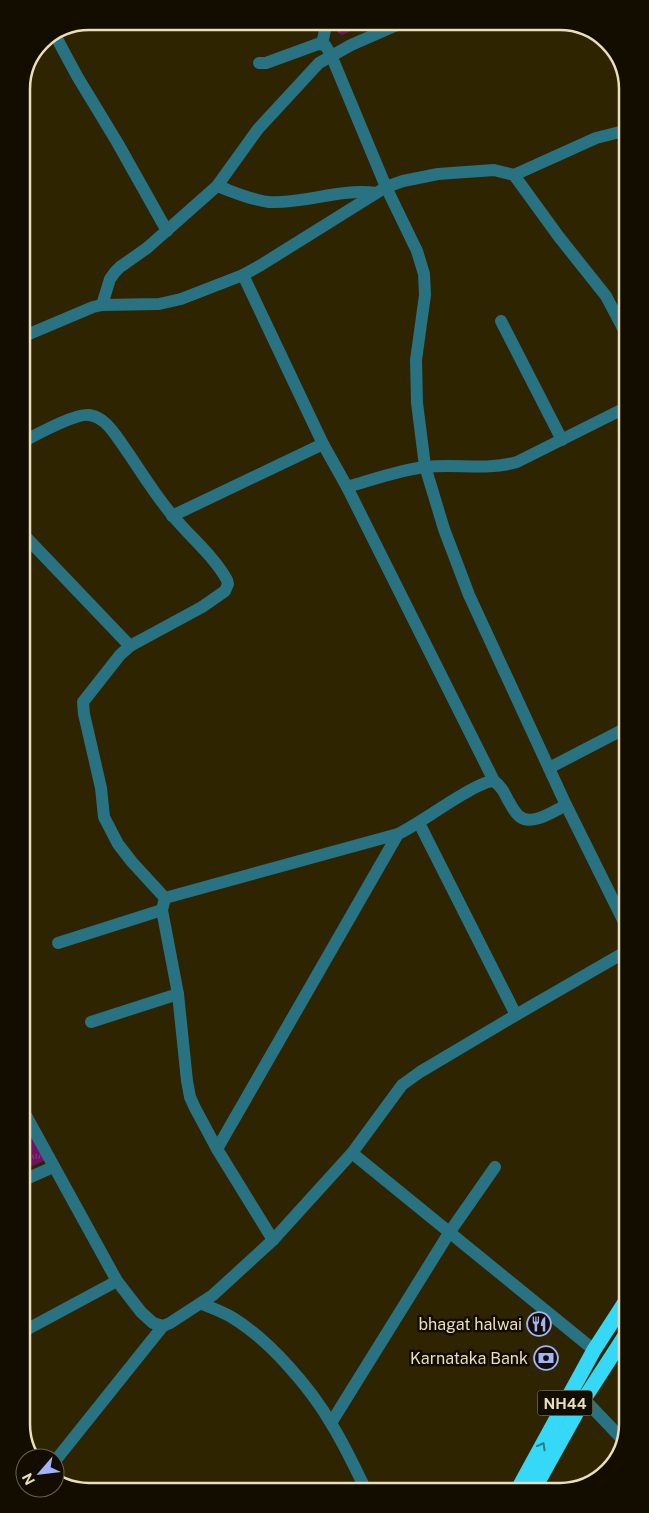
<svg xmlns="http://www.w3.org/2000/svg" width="649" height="1513" viewBox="0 0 649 1513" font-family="'Public Sans',sans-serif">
  <defs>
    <pattern id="park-tufts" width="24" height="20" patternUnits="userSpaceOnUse" patternTransform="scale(1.25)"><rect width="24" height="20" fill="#711165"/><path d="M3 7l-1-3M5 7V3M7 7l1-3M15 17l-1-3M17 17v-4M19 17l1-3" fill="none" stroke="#853379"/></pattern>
  </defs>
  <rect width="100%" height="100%" fill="#2e2400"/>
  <!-- park -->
  <g fill="url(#park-tufts)">
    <polygon points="322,21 374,21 342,35"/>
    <polygon points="24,1124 45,1160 24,1170"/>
  </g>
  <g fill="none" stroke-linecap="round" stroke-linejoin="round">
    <!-- minor -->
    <g stroke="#287281" stroke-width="12">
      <polyline points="55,35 77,76 117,142 167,231"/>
      <polyline points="322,44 327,21"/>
      <polyline points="259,63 266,63 318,44 325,45 331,55 386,187 417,251 424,274 425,295 416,360 417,403 425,466 444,529 469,595 566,805"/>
      <polyline points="514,175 596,138 624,131"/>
      <path d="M 217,186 C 234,192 251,200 269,202 C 305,204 340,188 376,193"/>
      <path d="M 243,275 L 323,444 L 347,487 L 494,781 C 501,786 504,792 508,800 C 511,805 514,812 519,816 C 531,827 554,811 566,805 L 626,926"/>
      <polyline points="102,305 110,279 115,272 120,267 147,248 217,186 258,129 319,63 351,45 406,21"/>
      <polyline points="501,321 562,440"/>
      <polyline points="22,337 93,307 102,305 159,304 181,299 243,275 261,265 386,187 403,181 438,174 494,170 514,175 559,237 606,296 625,332"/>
      <path d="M 22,442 C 36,435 75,413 89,415 C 105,417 114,433 122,444 C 139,468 154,494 173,516 C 190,537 214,556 227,580 L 228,584 L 225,591 L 202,607 L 130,646 L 120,655 L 83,702 L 84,714 L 101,788 L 104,817 L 118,844 L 132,862 L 165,898"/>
      <path d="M 347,487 C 372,480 399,470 425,467 C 456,463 486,471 517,462 L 625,408"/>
      <polyline points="172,516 323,444"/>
      <polyline points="22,533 130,646"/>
      <polyline points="549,768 626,728"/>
      <polyline points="419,823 516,1015"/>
      <polyline points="58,943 162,910"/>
      <polyline points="91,1022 178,994"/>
      <polyline points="24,1112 117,1281 141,1312 153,1323 163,1326 170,1323 213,1295 273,1240 352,1153 402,1085 420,1072 516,1015 627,951"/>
      <polyline points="217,1149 398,834"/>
      <polyline points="352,1153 594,1350"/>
      <polyline points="24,1180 53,1167"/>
      <path d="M 273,1240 L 217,1149 L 195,1108 L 190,1097 L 187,1081 L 178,994 L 162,910 L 165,898 L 398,834 C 420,824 476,781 494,781"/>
      <path d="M 202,1304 C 212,1308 223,1312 233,1318 C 269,1340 311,1388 332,1425 C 345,1446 355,1468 366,1490"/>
      <polyline points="24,1331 117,1281"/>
      <polyline points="584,1399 623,1440"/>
      <polyline points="331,1423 449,1233 495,1167"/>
      <polyline points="55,1461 163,1326"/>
    </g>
    <!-- highway -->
    <g stroke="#36d8f7" stroke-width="15">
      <polyline points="518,1489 594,1350 627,1299"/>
      <polyline points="534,1489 584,1399 628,1331"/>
    </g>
  </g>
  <!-- one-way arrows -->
  <defs><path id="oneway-chevron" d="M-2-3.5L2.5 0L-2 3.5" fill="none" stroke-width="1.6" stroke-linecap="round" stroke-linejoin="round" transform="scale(1.25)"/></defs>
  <use stroke="#267d88" href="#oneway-chevron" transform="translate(542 1446) rotate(-61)"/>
  <!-- icons -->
  <defs>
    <g id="restaurant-ring" transform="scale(1.25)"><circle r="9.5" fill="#130d00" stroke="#a2b2fd" stroke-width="1.5"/><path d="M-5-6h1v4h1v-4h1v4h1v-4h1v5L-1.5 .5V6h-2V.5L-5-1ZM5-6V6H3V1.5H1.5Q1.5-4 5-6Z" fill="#a2b2fd"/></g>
    <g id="bank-ring" transform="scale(1.25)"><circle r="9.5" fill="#130d00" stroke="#a2b2fd" stroke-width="1.5"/><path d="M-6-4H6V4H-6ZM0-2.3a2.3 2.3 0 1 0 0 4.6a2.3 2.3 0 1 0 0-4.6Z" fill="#a2b2fd"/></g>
  </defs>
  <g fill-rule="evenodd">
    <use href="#restaurant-ring" x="539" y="1324"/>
    <use href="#bank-ring" x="546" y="1358"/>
  </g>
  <g text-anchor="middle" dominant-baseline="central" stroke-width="5" stroke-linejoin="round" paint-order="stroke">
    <!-- shield labels -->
    <rect fill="#130d00" stroke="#a9a084" stroke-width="1" x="537.5" y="1390.5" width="55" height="25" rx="4"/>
    <g font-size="15" font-weight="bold" fill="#e9dfbc">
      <text x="565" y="1403">NH44</text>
    </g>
    <!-- poi labels -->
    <g font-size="16" fill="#e9dfbc" stroke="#130d00" text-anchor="end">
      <text x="522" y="1324">bhagat halwai</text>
      <text x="528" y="1358">Karnataka Bank</text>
    </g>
  </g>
  <!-- crop -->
  <path d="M0 0H649V1513H0ZM89 30H560A59 59 0 0 1 619 89V1424A59 59 0 0 1 560 1483H89A59 59 0 0 1 30 1424V89A59 59 0 0 1 89 30Z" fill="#130d00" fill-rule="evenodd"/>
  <path fill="none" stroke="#e9dfbc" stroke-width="2.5" d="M89 30H560A59 59 0 0 1 619 89V1424A59 59 0 0 1 560 1483H89A59 59 0 0 1 30 1424V89A59 59 0 0 1 89 30Z"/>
  <!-- north arrow -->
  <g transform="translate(40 1473) rotate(242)"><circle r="24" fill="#130d00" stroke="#69614b"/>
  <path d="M0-4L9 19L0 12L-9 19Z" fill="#a2b2fd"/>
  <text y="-8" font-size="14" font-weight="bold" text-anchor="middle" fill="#e9dfbc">N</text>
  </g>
</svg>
